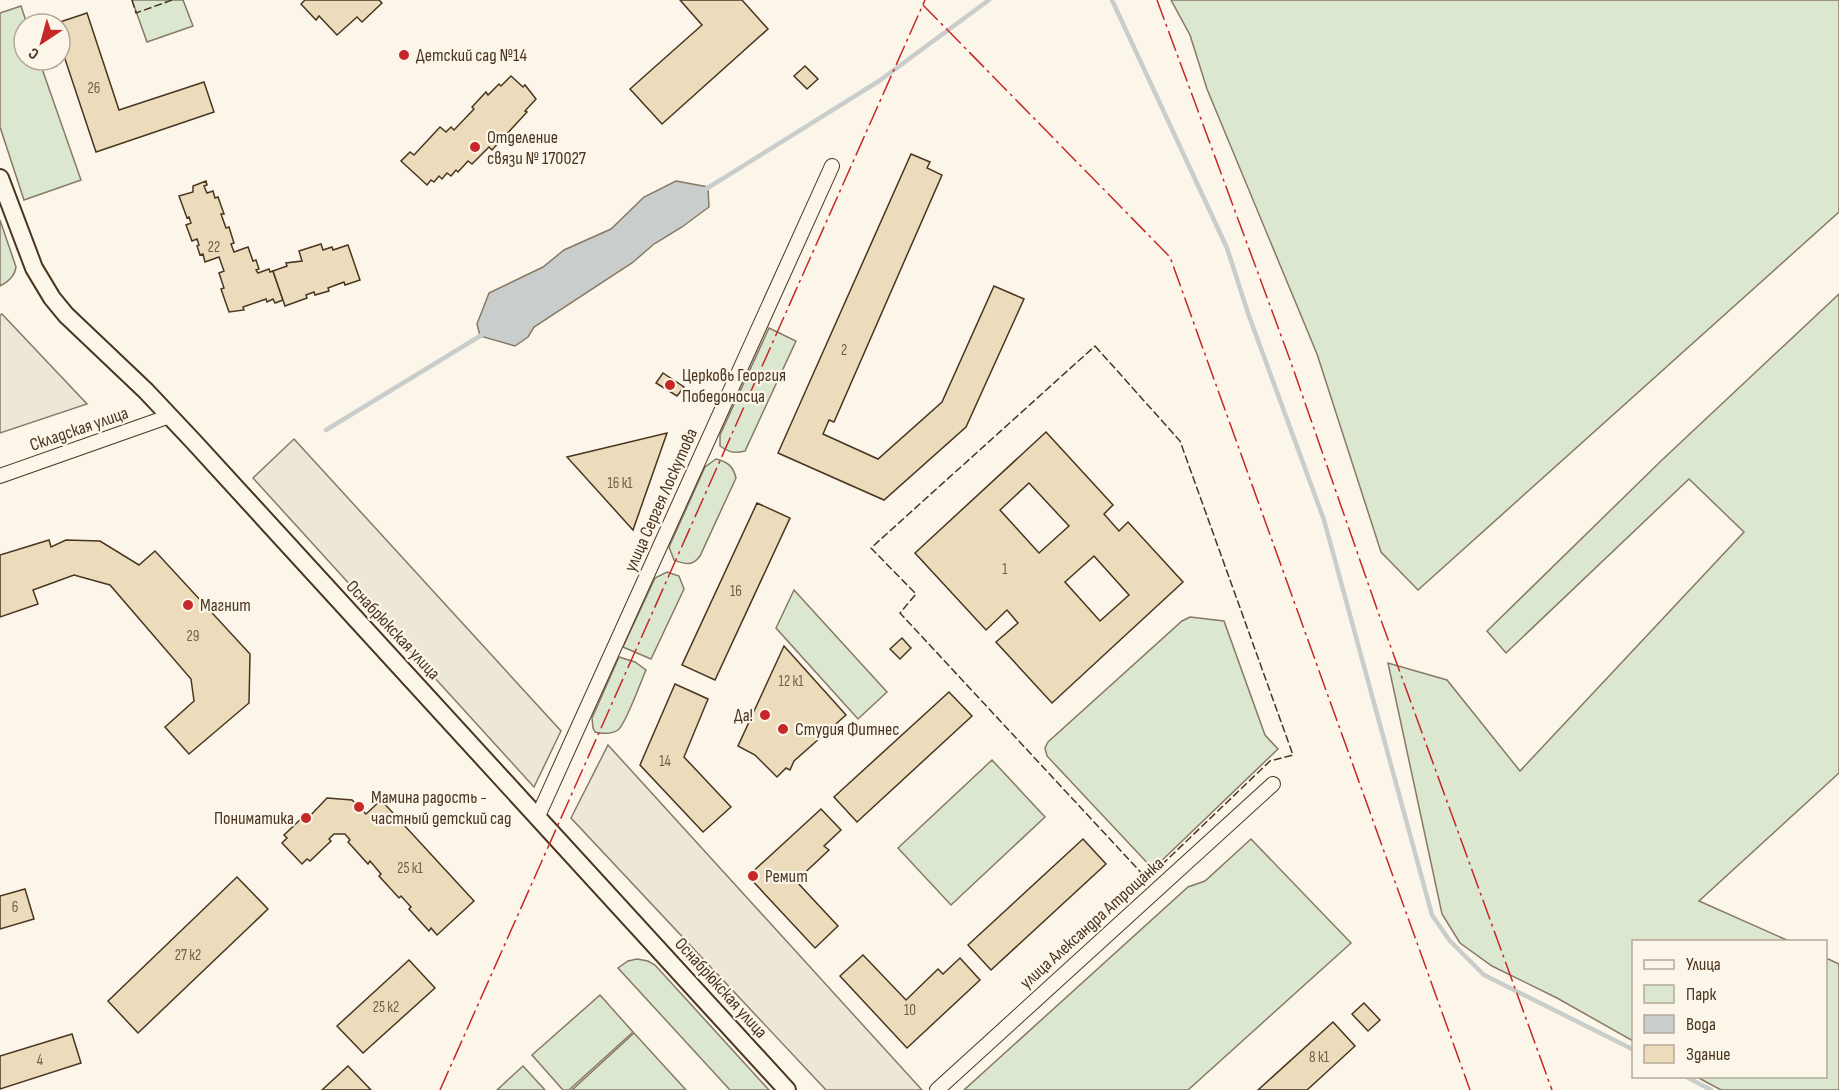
<svg xmlns="http://www.w3.org/2000/svg" width="1839" height="1090" viewBox="0 0 1839 1090" font-family="'Sofia Sans Condensed',sans-serif">
  <rect width="100%" height="100%" fill="#fbf6e9"/>
  <!-- green -->
  <g fill="#dce7d0" stroke="#887966" stroke-width="1.5">
    <polygon points="132,0 183,0 193,26 147,42"/>
    <polygon points="1171,0 1839,0 1839,212 1418,590 1381,552 1317,354 1207,89 1190,35"/>
    <polygon points="21,6 27,24 24,24 24,60 39,60 81,180 24,200 0,127 0,13"/>
    <path d="M 0,220 L 16,267 C 15,276 8,282 0,286 Z"/>
    <polygon points="1839,294 1839,773 1699,901 1789,941 1634,942 1633,1041 1557,998 1492,966 1460,943 1442,914 1388,663 1447,680 1520,771 1744,532 1689,479 1506,653 1487,631 1662,460"/>
    <path d="M 769,328 L 796,341 L 745,451 C 734,454 729,452 720,446 L 720,435 Z"/>
    <path d="M 716,459 C 728,462 733,466 736,478 L 700,556 C 692,567 685,564 674,560 L 669,547 L 705,467 Z"/>
    <polygon points="667,572 679,576 684,589 651,659 623,647 655,578"/>
    <polygon points="794,590 887,692 858,719 776,628"/>
    <polygon points="1190,617 1224,621 1265,735 1278,749 1153,869 1047,756 1045,748 1048,742 1182,621"/>
    <path d="M 619,657 L 635,662 L 646,670 C 641,681 626,724 618,730 C 613,734 601,734 595,732 L 593,728 L 592,718 Z"/>
    <polygon points="992,760 1045,817 951,905 898,848"/>
    <polygon points="1251,839 1351,943 1188,1090 964,1090 1188,887 1205,881"/>
    <polygon points="1826,958 1839,964 1839,1090 1721,1090 1697,1077 1826,1076"/>
    <polygon points="637,959 648,961 655,965 769,1090 730,1090 618,968 628,961"/>
    <polygon points="600,995 633,1032 569,1090 563,1090 532,1055"/>
    <polygon points="634,1033 686,1090 572,1090"/>
    <polygon points="523,1066 545,1090 497,1090"/>
  </g>
  <!-- parking -->
  <g fill="#ede7d9" stroke="#887966" stroke-width="1.5">
    <polygon points="2,314 87,404 0,433 0,315"/>
    <polygon points="294,439 561,731 534,787 253,478"/>
    <polygon points="608,745 922,1090 826,1090 571,818"/>
  </g>
  <!-- water -->
  <polygon fill="#c9cecd" stroke="#887966" stroke-width="1.5" points="676,181 708,187 709,207 682,227 654,244 632,263 534,327 528,337 515,346 480,336 477,324 489,293 543,267 564,250 611,229 644,197"/>
  <g fill="none" stroke-linecap="round" stroke-linejoin="round">
    <!-- stream -->
    <g stroke="#c9cecd" stroke-width="4.5">
      <polyline points="1112,0 1227,248 1249,316 1324,520 1432,915 1450,941 1484,975 1634,1050"/>
      <polyline points="706,189 879,81 989,0"/>
      <polyline points="326,430 485,333"/>
      <polyline points="1685,1076 1711,1090"/>
    </g>
  </g>
  <!-- building -->
  <g fill="#ecdcbc" stroke="#4a3520" stroke-width="1.5" fill-rule="evenodd">
    <polygon points="305,0 379,0 382,3 362,22 357,17 337,35 319,16 316,20 301,4"/>
    <polygon points="680,0 742,0 768,29 662,124 630,89 702,25"/>
    <polygon points="87,13 119,110 204,82 214,112 96,152 60,44 60,24 54,24"/>
    <polygon points="805,66 818,79 807,89 794,76"/>
    <polygon points="511,76 523,87 525,85 536,99 525,111 527,112 492,150 489,147 472,164 468,161 458,172 456,170 451,176 447,173 442,179 439,176 434,182 431,180 427,185 401,161 410,152 414,155 440,127 446,132 451,127 454,130 474,109 472,107 486,92 488,95 499,84 501,86"/>
    <polygon points="911,154 930,162 927,168 942,175 834,422 829,420 823,434 878,459 942,402 994,286 1024,299 966,427 884,500 778,453"/>
    <polygon points="206,181 207,185 204,186 207,193 213,191 215,198 218,197 224,214 221,214 226,228 229,227 234,243 231,244 234,252 248,247 253,261 256,260 259,269 256,270 258,273 269,269 270,272 273,271 283,300 275,303 273,299 267,302 266,299 243,307 244,310 229,312 221,289 224,288 219,273 224,271 219,257 205,262 203,254 200,255 197,246 199,245 197,239 192,241 186,225 191,223 189,217 187,218 179,196 193,192 193,186"/>
    <polygon points="321,244 323,250 332,247 333,250 348,245 360,280 345,285 344,282 328,288 329,291 315,295 314,292 306,295 307,298 285,306 273,271 287,266 286,263 302,261 299,251"/>
    <polygon points="663,373 684,387 677,396 656,383"/>
    <path d="M 1046,432 L 1113,505 L 1104,514 L 1119,531 L 1128,522 L 1183,582 L 1052,703 L 996,642 L 1018,623 L 1007,610 L 986,630 L 915,553 ZM 1029,483 L 1069,526 L 1039,553 L 1000,510 ZM 1094,556 L 1129,595 L 1100,621 L 1065,582 Z"/>
    <polygon points="667,433 640,510 633,530 567,457"/>
    <polygon points="757,503 790,518 715,680 682,665"/>
    <polygon points="49,540 51,547 66,540 100,541 139,565 155,551 250,654 249,703 189,754 165,727 194,701 191,679 110,585 74,575 33,590 38,604 0,617 0,555"/>
    <polygon points="902,638 911,648 900,659 890,649"/>
    <polygon points="784,646 846,715 794,761 790,770 786,768 777,777 755,755 738,746"/>
    <polygon points="675,684 708,699 684,757 731,807 703,832 640,765"/>
    <polygon points="949,692 972,716 857,822 834,797"/>
    <polygon points="327,798 352,800 366,814 381,800 474,901 437,935 431,928 429,931 409,909 411,907 401,896 399,898 379,876 381,874 370,861 368,864 348,842 350,840 345,834 334,834 329,839 331,841 310,861 307,859 302,864 282,843 287,838 284,835 305,815 308,818"/>
    <polygon points="821,809 841,830 824,846 829,850 796,881 838,926 815,948 748,876"/>
    <polygon points="1083,839 1106,864 991,970 968,945"/>
    <polygon points="237,877 268,909 138,1033 108,1001"/>
    <polygon points="25,889 34,919 0,929 0,896"/>
    <polygon points="863,955 906,1000 938,969 943,974 960,958 980,980 907,1048 840,976"/>
    <polygon points="409,960 435,988 363,1053 337,1026"/>
    <polygon points="1364,1003 1380,1020 1368,1031 1352,1014"/>
    <polygon points="1333,1022 1355,1046 1330,1069 1307,1090 1258,1090"/>
    <polygon points="72,1034 81,1063 0,1089 0,1056"/>
    <polygon points="348,1066 371,1090 322,1090"/>
  </g>
  <g fill="none" stroke-linecap="round" stroke-linejoin="round">
    <!-- minor casing -->
    <g stroke="#4a3520" stroke-width="16">
      <g id="minor">
        <polyline points="0,476 170,416"/>
        <polyline points="538,816 832,166"/>
        <polyline points="937,1090 1273,784"/>
      </g>
    </g>
    <!-- tertiary casing -->
    <g stroke="#4a3520" stroke-width="20">
      <polyline id="tertiary" points="0,178 34,268 52,298 66,315 146,391 194,442 787,1090"/>
    </g>
    <!-- minor -->
    <use href="#minor" stroke="#fbf6e9" stroke-width="14"/>
    <!-- tertiary -->
    <use href="#tertiary" stroke="#fbf6e9" stroke-width="16"/>
    <!-- fence -->
    <g stroke="#4a3520" stroke-width="1.5" stroke-dasharray="8 3" stroke-linecap="butt">
      <polyline points="132,0 136,13 172,0"/>
      <polygon points="1095,346 1180,441 1293,755 1270,761 1147,879 900,613 916,594 871,548"/>
    </g>
    <!-- power -->
    <g stroke="#c62828" stroke-width="1.5" stroke-dasharray="21 4.5 3 4.5" stroke-linecap="butt">
      <polyline points="1157,0 1289,357 1377,609 1552,1090"/>
      <polyline points="923,5 1170,257 1470,1090"/>
      <polyline points="440,1090 925,0"/>
    </g>
  </g>
  <!-- markers -->
  <g fill="#c62828" stroke="#fbf6e9" stroke-width="2">
    <circle cx="404" cy="55" r="6"/>
    <circle cx="475" cy="147" r="6"/>
    <circle cx="670" cy="385" r="6"/>
    <circle cx="188" cy="605" r="6"/>
    <circle cx="765" cy="715" r="6"/>
    <circle cx="783" cy="729" r="6"/>
    <circle cx="359" cy="807" r="6"/>
    <circle cx="306" cy="818" r="6"/>
    <circle cx="753" cy="876" r="6"/>
  </g>
  <g text-anchor="middle" dominant-baseline="central" stroke-width="4.5" stroke-linejoin="round" paint-order="stroke">
    <!-- number labels -->
    <g font-size="15" fill="#725f47">
      <text x="94" y="88">26</text>
      <text x="214" y="247">22</text>
      <text x="844" y="350">2</text>
      <text x="620" y="483">16 к1</text>
      <text x="1005" y="569">1</text>
      <text x="736" y="591">16</text>
      <text x="193" y="636">29</text>
      <text x="791" y="681">12 к1</text>
      <text x="665" y="761">14</text>
      <text x="410" y="868">25 к1</text>
      <text x="15" y="907">6</text>
      <text x="188" y="955">27 к2</text>
      <text x="386" y="1007">25 к2</text>
      <text x="910" y="1010">10</text>
      <text x="1319" y="1057">8 к1</text>
      <text x="40" y="1060">4</text>
    </g>
    <!-- poi labels -->
    <g font-size="18" fill="#4a3520" stroke="#fbf6e9" text-anchor="start">
      <text x="416" y="55">Детский сад №14</text>
      <text x="487" y="137">Отделение<tspan x="487" dy="21">связи № 170027</tspan></text>
      <text x="682" y="375">Церковь Георгия<tspan x="682" dy="21">Победоносца</tspan></text>
      <text x="200" y="605">Магнит</text>
      <text x="753" y="715" text-anchor="end">Да!</text>
      <text x="795" y="729">Студия Фитнес</text>
      <text x="371" y="797">Мамина радость -<tspan x="371" dy="21">частный детский сад</tspan></text>
      <text x="294" y="818" text-anchor="end">Пониматика</text>
      <text x="765" y="876">Ремит</text>
    </g>
    <!-- street labels -->
    <g font-size="18" fill="#4a3520" stroke="#fbf6e9">
      <text transform="translate(79 429) rotate(-19)">Складская улица</text>
      <text transform="translate(661 500) rotate(-66)">улица Сергея Лоскутова</text>
      <text transform="translate(393 630) rotate(47)">Оснабрюкская улица</text>
      <text transform="translate(1092 923) rotate(-42)">улица Александра Атрощанка</text>
      <text transform="translate(721 988) rotate(48)">Оснабрюкская улица</text>
    </g>
  </g>
  <!-- legend -->
  <rect x="1632" y="940" width="195" height="138" fill="#fbf6e9" stroke="#b4a999" stroke-width="1.5"/>
  <rect x="1644" y="960" width="30" height="9" fill="#fbf6e9" stroke="#b4a999" stroke-width="1.5"/>
  <text x="1686" y="970" font-size="18" fill="#4a3520">Улица</text>
  <rect x="1644" y="985" width="30" height="18" fill="#dce7d0" stroke="#b4a999" stroke-width="1.5"/>
  <text x="1686" y="1000" font-size="18" fill="#4a3520">Парк</text>
  <rect x="1644" y="1015" width="30" height="18" fill="#c9cecd" stroke="#b4a999" stroke-width="1.5"/>
  <text x="1686" y="1030" font-size="18" fill="#4a3520">Вода</text>
  <rect x="1644" y="1045" width="30" height="18" fill="#ecdcbc" stroke="#b4a999" stroke-width="1.5"/>
  <text x="1686" y="1060" font-size="18" fill="#4a3520">Здание</text>
  <!-- north arrow -->
  <g transform="translate(42 42) rotate(216)"><circle r="28" fill="#fbf6e9" stroke="#b4a999" stroke-width="1.5"/>
  <path d="M0-4.5L10 22L0 15L-10 22Z" fill="#c62828"/>
  <text y="-9" font-size="16" font-weight="bold" text-anchor="middle" fill="#4a3520">С</text>
  </g>
</svg>
